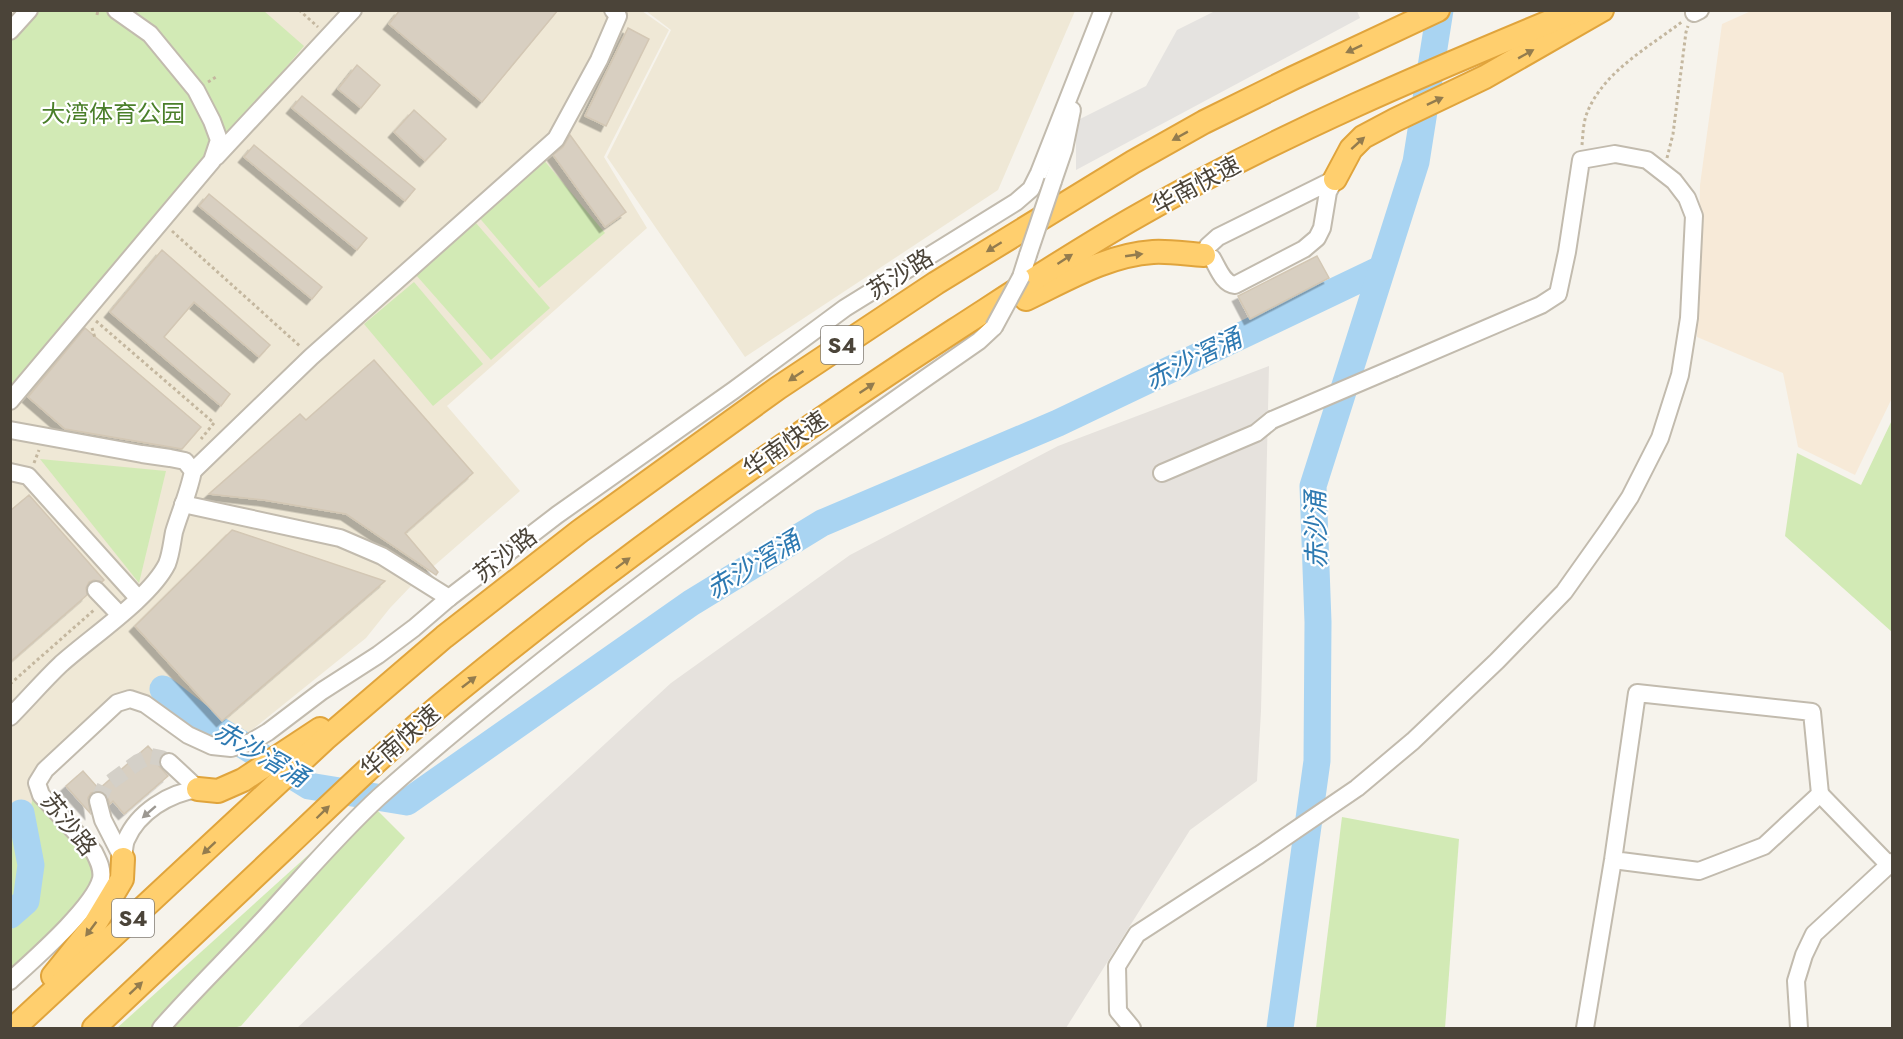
<svg xmlns="http://www.w3.org/2000/svg" width="1903" height="1039" viewBox="0 0 1903 1039" font-family="Jost,'Noto Sans SC',sans-serif">
  <defs>
    <filter id="shadow"><feDropShadow dx="-5.5" dy="5.5" stdDeviation="0" flood-color="#0004"/></filter>
  </defs>
  <rect width="100%" height="100%" fill="#f6f3ec"/>
  <!-- commercial -->
  <polygon fill="#f7ead8" points="1751,11 1892,11 1892,398 1855,475 1798,447 1783,373 1697,337 1700,185 1722,24"/>
  <!-- industrial -->
  <polygon fill="#e6e2dd" points="1269,366 1261,711 1257,781 1190,830 1066,1028 297,1028 671,683 850,555 1058,446"/>
  <!-- education -->
  <g fill="#efe8d6">
    <polygon points="11,11 642,11 669,30 604,157 647,228 447,406 520,491 412,585 390,608 366,638 242,738 230,741 207,737 147,696 131,693 31,777 95,859 11,976"/>
    <polygon points="646,11 1075,11 998,190 745,357 607,157 671,30"/>
  </g>
  <!-- green -->
  <g fill="#d2eab5">
    <polygon points="34,11 264,11 304,46 130,253 11,387 11,37"/>
    <polygon points="543,159 605,233 539,288 477,215"/>
    <polygon points="476,223 550,308 491,360 416,275"/>
    <polygon points="414,282 483,364 433,406 364,324"/>
    <polygon points="1892,420 1892,632 1785,536 1797,453 1861,485"/>
    <polygon points="40,459 166,471 139,583"/>
    <polygon points="33,797 89,860 94,869 92,885 55,932 11,972 11,930 23,919 37,897 44,866 30,810"/>
    <polygon points="368,801 405,838 241,1026 233,1028 117,1028"/>
    <polygon points="1342,817 1459,839 1445,1028 1316,1028"/>
    <polygon points="10,820 21,845 23,871 19,896 11,904"/>
  </g>
  <!-- parking -->
  <polygon fill="#e5e3e0" points="1215,11 1357,11 1360,18 1076,170 1076,121 1146,86 1177,30"/>
  <g fill="none" stroke-linecap="round" stroke-linejoin="round">
    <!-- river -->
    <g stroke="#a9d4f2" stroke-width="27">
      <polyline points="163,689 206,722 309,786 407,802 691,603 822,523 1058,423 1381,269"/>
      <polyline points="10,915 26,901 31,865 21,813"/>
      <polyline points="1280,1028 1317,761 1318,622 1313,486 1416,162 1440,10"/>
    </g>
  </g>
  <!-- building -->
  <g fill="#d8cfc1" stroke="#d3c7b4" stroke-width="1.5" filter="url(#shadow)">
    <polygon points="400,10 558,10 482,102 389,24"/>
    <polygon points="628,28 649,39 606,126 585,116"/>
    <polygon points="357,65 380,85 361,108 338,89"/>
    <polygon points="302,96 415,189 405,201 292,108"/>
    <polygon points="414,110 446,139 425,161 394,132"/>
    <polygon points="570,135 626,212 605,227 553,155 563,147"/>
    <polygon points="254,145 367,238 357,250 244,157"/>
    <polygon points="209,194 322,287 312,299 199,206"/>
    <polygon points="162,250 270,345 259,357 194,302 164,337 230,394 221,406 110,312"/>
    <polygon points="1317,256 1329,278 1250,319 1238,296"/>
    <polygon points="85,328 201,427 182,449 65,429 28,397"/>
    <polygon points="374,360 473,473 405,533 438,572 436,575 346,514 264,500 209,494 300,414 306,420"/>
    <polygon points="29,495 104,580 102,582 94,580 89,582 86,588 87,595 10,662 10,511"/>
    <polygon points="232,530 385,581 222,721 135,626"/>
    <polygon points="148,746 159,758 159,766 168,776 124,814 113,801 110,804 106,794 100,791 91,793 88,798 90,813 66,786 83,771 99,789"/>
  </g>
  <g fill="none" stroke-linecap="round" stroke-linejoin="round">
    <!-- minor-tunnel -->
    <polyline stroke="#d4d0c8" stroke-width="16" stroke-dasharray="16 8" stroke-linecap="butt" points="98,801 105,786 138,762 151,756 161,758 169,762"/>
    <!-- minor casing -->
    <g stroke="#c2bbae" stroke-width="20">
      <g id="minor">
        <polyline points="1694,13 1700,10"/>
        <polyline points="10,31 29,10"/>
        <polyline points="216,157 353,10"/>
        <path d="M 1335,179 L 1328,192 L 1322,228 L 1317,238 L 1304,249 L 1235,285 C 1223,284 1218,268 1212,258 L 1204,255 L 1208,246 L 1218,237 Z"/>
        <polyline points="1053,181 1064,149 1072,110"/>
        <polyline points="1021,277 1028,255"/>
        <polyline points="10,401 212,161 219,140 212,121 196,90 150,34 116,10"/>
        <path d="M 10,430 L 142,454 L 170,458 L 185,461 L 193,471 C 189,492 180,512 174,532 C 172,542 171,554 167,564 C 150,598 91,637 61,664 C 43,681 27,700 10,717"/>
        <polyline points="193,471 311,357 556,139 599,60 618,16 613,10"/>
        <polyline points="10,472 28,476 138,598"/>
        <polyline points="1162,473 1256,433 1272,420"/>
        <polyline points="183,504 340,538 382,556 449,598"/>
        <polyline points="96,590 119,614"/>
        <polyline points="169,762 198,789"/>
        <polyline points="1820,794 1889,865"/>
        <polyline points="98,801 103,820 123,859"/>
        <path d="M 123,859 C 124,853 124,845 126,840 C 138,812 169,793 198,789"/>
        <path d="M 10,981 C 33,960 94,907 101,879 C 103,869 98,860 94,852 L 41,795 L 37,783 L 45,770 L 117,703 L 130,699 L 145,704 L 188,735 L 212,746 L 231,748 L 251,742 L 268,732 L 322,691 L 378,655 L 414,628 L 449,598 L 557,515 L 734,390 L 845,308 L 1016,202 L 1031,189 L 1039,173 L 1103,10"/>
        <path d="M 161,1028 C 196,988 235,951 271,911 C 307,872 340,833 379,797 C 466,719 558,647 651,577 C 759,496 869,417 979,341 L 994,327"/>
        <polyline points="1132,1028 1118,1011 1117,966 1137,934 1259,855 1357,788 1413,741 1497,661 1564,592 1608,530 1630,497 1660,438 1680,375 1689,318 1694,216 1687,198 1674,181 1647,160 1615,154 1581,160 1567,252 1558,294 1541,305 1394,368"/>
        <polyline points="1585,1028 1613,860 1637,693 1812,712 1820,794 1764,846 1699,871 1613,860"/>
        <polyline points="1799,1028 1796,981 1804,955 1814,934 1892,862"/>
      </g>
    </g>
    <!-- highway casing -->
    <g stroke="#e0a43c" stroke-width="26">
      <g id="highway">
        <polyline points="1335,179 1351,149 1363,137 1395,120 1485,77 1602,10"/>
        <path d="M 1026,299 C 1066,280 1107,255 1153,252 C 1169,251 1187,254 1204,255"/>
        <polyline points="198,789 218,791 243,780 320,729"/>
        <polyline points="53,976 95,924 122,879 123,859"/>
        <polyline points="14,1028 325,739 444,637 580,531 778,388 936,283 1133,162 1204,122 1293,78 1438,10"/>
        <path d="M 94,1028 C 158,968 222,908 286,847 C 341,795 395,742 454,694 C 614,563 782,442 955,330 C 1017,290 1077,250 1141,214 C 1280,134 1430,71 1578,10"/>
      </g>
    </g>
    <!-- path -->
    <g stroke="#c4b79f" stroke-width="3" stroke-dasharray="3 3" stroke-linecap="butt">
      <polyline points="299,10 318,27"/>
      <polyline points="97,15 98,10"/>
      <polyline points="208,82 216,77"/>
      <path d="M 1582,145 C 1583,135 1583,123 1587,113 C 1603,72 1649,47 1683,21"/>
      <polyline points="1667,158 1673,134 1686,32 1688,26"/>
      <polyline points="172,231 301,347"/>
      <polyline points="96,321 214,423 201,439"/>
      <polyline points="92,328 95,338"/>
      <polyline points="34,463 39,450"/>
      <polyline points="10,684 94,610"/>
    </g>
    <!-- minor -->
    <use href="#minor" stroke="#fff" stroke-width="16"/>
    <!-- highway -->
    <use href="#highway" stroke="#ffcf6e" stroke-width="22"/>
    <!-- minor-bridge casing -->
    <g stroke="#c2bbae" stroke-width="20" stroke-linecap="butt">
      <g id="minor-bridge">
        <polyline points="1028,255 1053,181"/>
        <polyline points="994,327 1021,277"/>
        <polyline points="1272,420 1394,368"/>
      </g>
    </g>
    <!-- minor-bridge -->
    <use href="#minor-bridge" stroke="#fff" stroke-width="16"/>
  </g>
  <!-- one-way arrows -->
  <defs><path id="oneway-solid" d="M-6-.8H1V-3.2L6.5 0L1 3.2V.8H-6Z" transform="scale(1.5)"/></defs>
  <g fill="#937c4e">
    <use href="#oneway-solid" transform="translate(1354 49) rotate(155)"/>
    <use href="#oneway-solid" transform="translate(1526 54) rotate(-29)"/>
    <use href="#oneway-solid" transform="translate(1435 101) rotate(-25)"/>
    <use href="#oneway-solid" transform="translate(1180 136) rotate(151)"/>
    <use href="#oneway-solid" transform="translate(1358 143) rotate(-42)"/>
    <use href="#oneway-solid" transform="translate(994 247) rotate(148)"/>
    <use href="#oneway-solid" transform="translate(1134 255) rotate(-8)"/>
    <use href="#oneway-solid" transform="translate(1065 259) rotate(-33)"/>
    <use href="#oneway-solid" transform="translate(796 376) rotate(146)"/>
    <use href="#oneway-solid" transform="translate(867 388) rotate(-34)"/>
    <use href="#oneway-solid" transform="translate(623 563) rotate(-37)"/>
    <use href="#oneway-solid" transform="translate(469 682) rotate(-38)"/>
    <use href="#oneway-solid" transform="translate(323 812) rotate(-44)"/>
    <use href="#oneway-solid" transform="translate(209 848) rotate(137)"/>
    <use href="#oneway-solid" transform="translate(91 929) rotate(127)"/>
    <use href="#oneway-solid" transform="translate(136 988) rotate(-43)"/>
  </g>
  <use fill="#9c9892" href="#oneway-solid" transform="translate(149 812) rotate(139)"/>
  <g text-anchor="middle" dominant-baseline="central" stroke-width="4.5" stroke-linejoin="round" paint-order="stroke">
    <!-- shield labels -->
    <g fill="#fff" stroke="#817c74" stroke-width="1.5">
      <rect x="821" y="326" width="42" height="38" rx="4.5"/>
      <rect x="112" y="899" width="42" height="38" rx="4.5"/>
    </g>
    <g font-size="22" font-weight="bold" fill="#4b4439">
      <text x="842" y="345">S4</text>
      <text x="133" y="918">S4</text>
    </g>
    <!-- park labels -->
    <g font-size="24" fill="#4a7f2a" stroke="#fff">
      <text x="113" y="113">大湾体育公园</text>
    </g>
    <!-- street labels -->
    <g font-size="24" fill="#4b4439" stroke="#fff">
      <text transform="translate(1196 185) rotate(-28)">华南快速</text>
      <text transform="translate(900 274) rotate(-32)">苏沙路</text>
      <text transform="translate(785 444) rotate(-35)">华南快速</text>
      <text transform="translate(505 555) rotate(-38)">苏沙路</text>
      <text transform="translate(400 741) rotate(-41)">华南快速</text>
      <text transform="translate(69 824) rotate(51)">苏沙路</text>
    </g>
    <!-- water labels -->
    <g font-size="26" font-style="italic" fill="#2e7ab2" stroke="#fff">
      <text transform="translate(1193 359) rotate(-26)">赤沙滘涌</text>
      <text transform="translate(1316 530) rotate(-91)">赤沙涌</text>
      <text transform="translate(753 565) rotate(-31)">赤沙滘涌</text>
      <text transform="translate(261 754) rotate(30)">赤沙滘涌</text>
    </g>
  </g>
  <!-- border -->
  <rect width="1903" height="1039" fill="none" stroke="#4b4439" stroke-width="24"/>
</svg>
